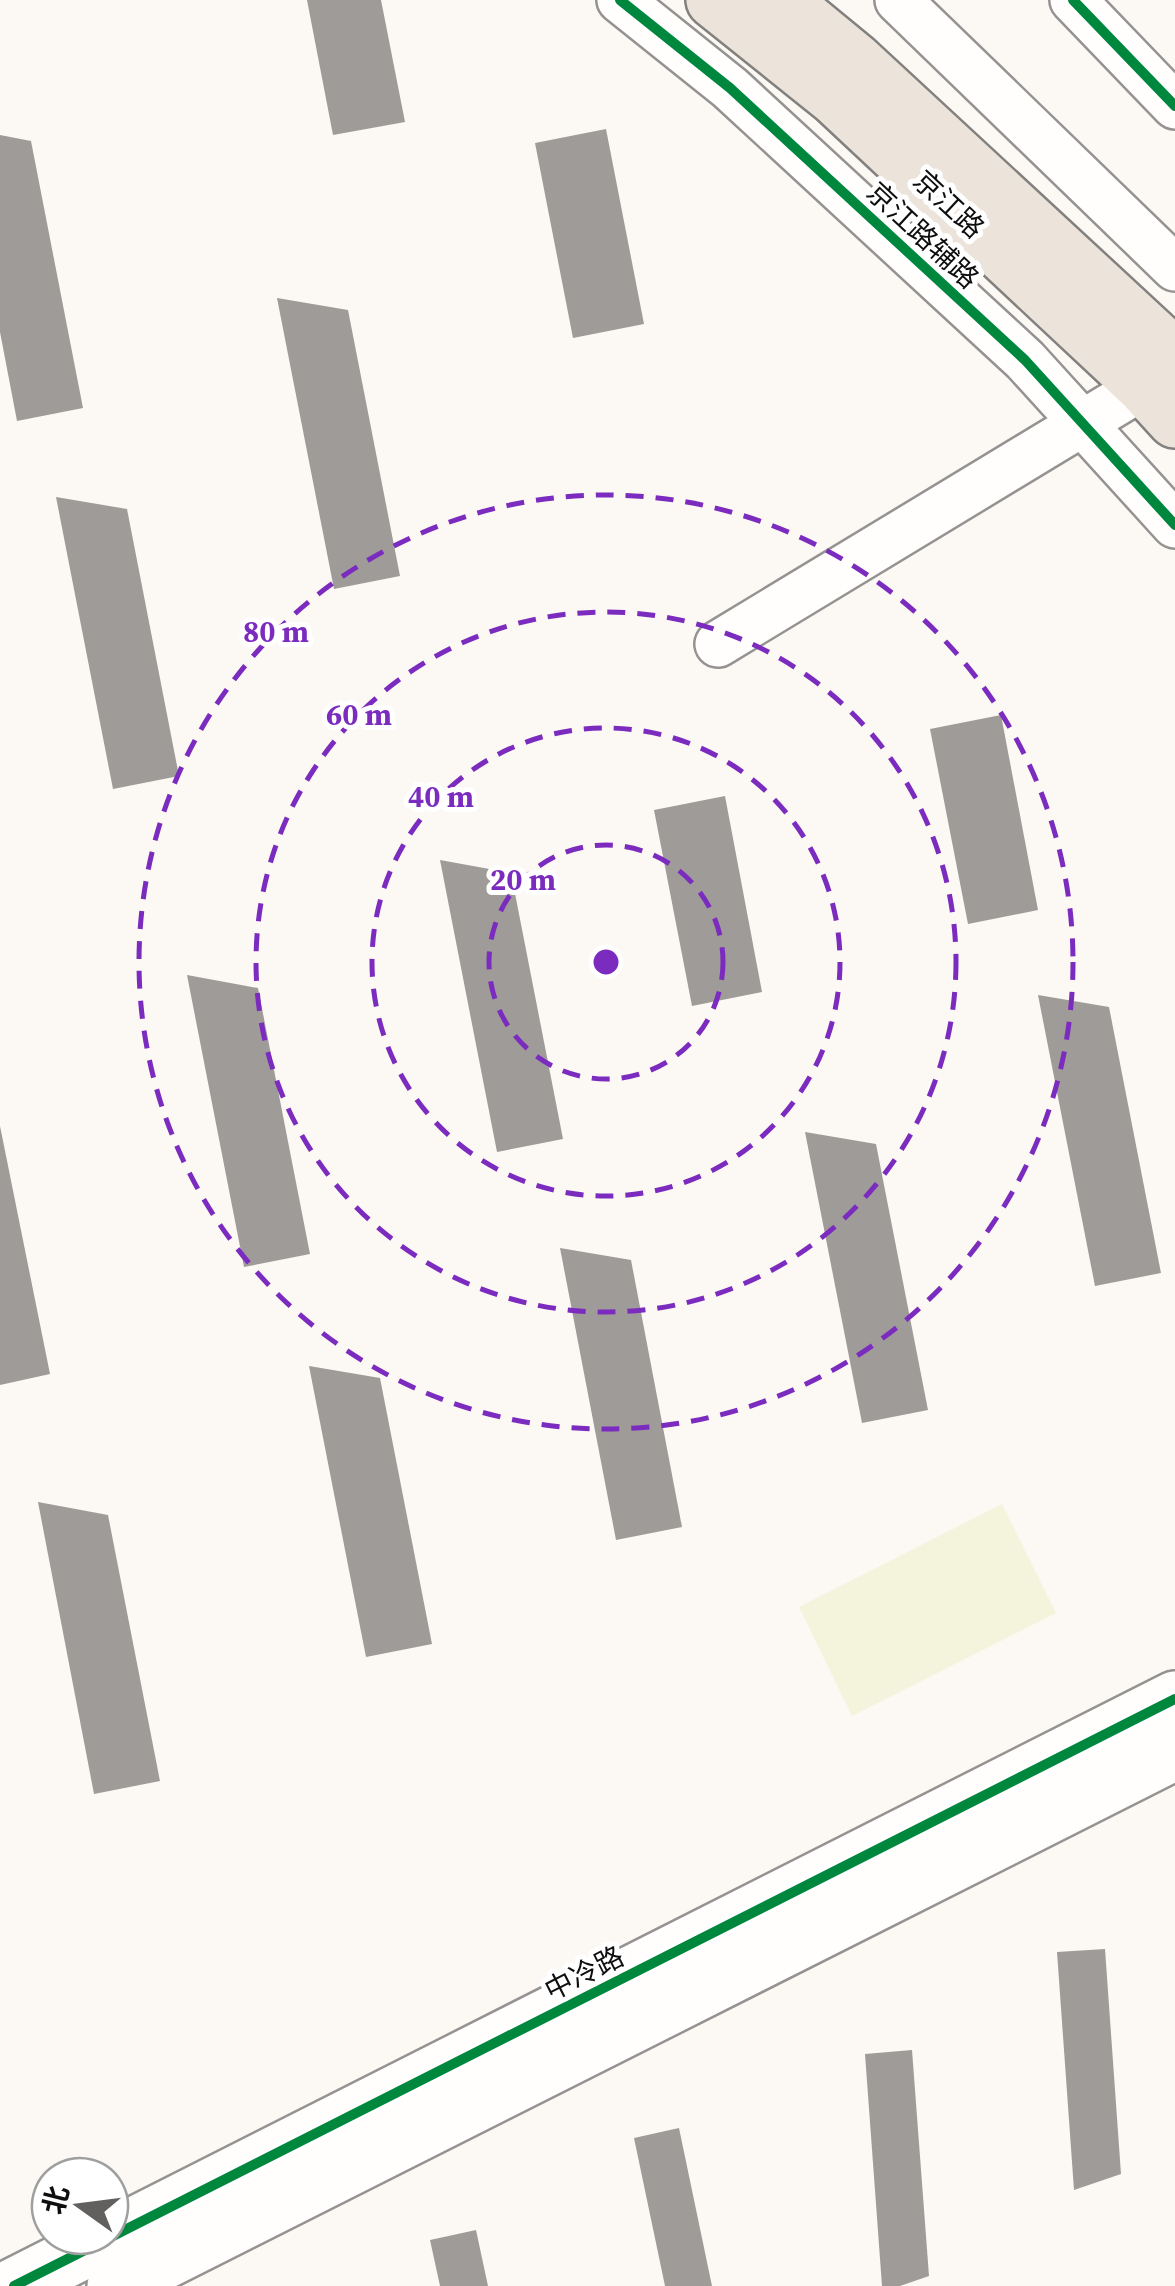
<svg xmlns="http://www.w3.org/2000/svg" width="1175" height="2286" viewBox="0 0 1175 2286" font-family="'Source Serif 4','Noto Sans SC',serif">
  <rect width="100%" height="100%" fill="#fcf8f4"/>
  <!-- pitch -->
  <polygon fill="#f4f4dd" points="1002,1504 1056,1613 852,1716 799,1607"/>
  <!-- building -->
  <g fill="#9f9b99">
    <polygon points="307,0 381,0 405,122 333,135"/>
    <polygon points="606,129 644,324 573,338 535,143"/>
    <polygon points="0,135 31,141 83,408 17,421 0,332"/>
    <polygon points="277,298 348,310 400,576 334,589"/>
    <polygon points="56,497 127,509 179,776 113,789"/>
    <polygon points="1001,715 1038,910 968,924 930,729"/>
    <polygon points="725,796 762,992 692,1006 654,810"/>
    <polygon points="440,860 511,873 563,1139 497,1152"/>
    <polygon points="187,975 258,988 310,1254 244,1267"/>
    <polygon points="1038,995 1109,1007 1161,1273 1095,1286"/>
    <polygon points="0,1126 50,1374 0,1385"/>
    <polygon points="805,1132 876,1144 928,1410 862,1423"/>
    <polygon points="560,1248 631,1260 682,1527 616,1540"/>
    <polygon points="309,1366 380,1378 432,1644 366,1657"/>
    <polygon points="38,1502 108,1515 160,1781 94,1794"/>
    <polygon points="1105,1949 1121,2174 1074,2190 1057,1952"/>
    <polygon points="912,2050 929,2276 900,2286 882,2286 865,2054"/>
    <polygon points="679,2128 712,2286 665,2286 634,2138"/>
    <polygon points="476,2230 488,2286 440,2286 430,2240"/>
  </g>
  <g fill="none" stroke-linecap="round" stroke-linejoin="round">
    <!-- minor casing -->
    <g stroke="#959392" stroke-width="50">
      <g id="minor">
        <polyline points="620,0 730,88 1025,360 1175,525"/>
        <polyline points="898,0 1175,268"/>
        <polyline points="1073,0 1175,106"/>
        <polyline points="718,644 1144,386"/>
      </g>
    </g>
    <!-- tertiary casing -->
    <g stroke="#959392" stroke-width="60">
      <g id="tertiary">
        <polyline points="14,2286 1175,1699"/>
        <polyline points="115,2286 1175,1752"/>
      </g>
    </g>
    <!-- primary casing -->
    <g stroke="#82817f" stroke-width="60">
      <g id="primary">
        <polyline points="714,0 835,97 1144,386 1175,420"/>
        <polyline points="781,0 855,61 1175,357"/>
      </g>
    </g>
    <!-- minor -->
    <use href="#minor" stroke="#fffefd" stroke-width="45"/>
    <!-- tertiary -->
    <use href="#tertiary" stroke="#fffefd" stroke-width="55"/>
    <!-- primary -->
    <use href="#primary" stroke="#ece4da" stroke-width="55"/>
    <!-- cycleway casing -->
    <g stroke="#fff" stroke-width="16">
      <g id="cycleway">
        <polyline points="620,0 730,88 1025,360 1175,525"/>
        <polyline points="1073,0 1175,106"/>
        <polyline points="14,2286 1175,1699"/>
      </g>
    </g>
    <!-- cycleway -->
    <use href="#cycleway" stroke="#00873e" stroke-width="10"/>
  </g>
  <!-- distance rings -->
  <g fill="none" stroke="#7b2cbf" stroke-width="5" stroke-dasharray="18 12">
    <circle cx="606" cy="962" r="117"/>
    <circle cx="606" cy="962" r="234"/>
    <circle cx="606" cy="962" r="350"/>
    <circle cx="606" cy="962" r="467"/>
  </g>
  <g text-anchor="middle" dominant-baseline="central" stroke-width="10" stroke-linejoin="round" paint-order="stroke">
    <!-- street labels -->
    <g font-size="28" fill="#0e0e0e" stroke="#fff">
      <text transform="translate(949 204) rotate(43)">京江路</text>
      <text transform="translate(923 235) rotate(43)">京江路辅路</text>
      <text transform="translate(584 1973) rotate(-27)">中冷路</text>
    </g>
  </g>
  <circle cx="606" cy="962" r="15" fill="#7b2cbf" stroke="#fff" stroke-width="5"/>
  <g font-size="30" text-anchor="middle" font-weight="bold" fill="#7b2cbf" stroke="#fff" stroke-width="10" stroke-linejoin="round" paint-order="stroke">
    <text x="276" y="642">80 m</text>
    <text x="359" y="725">60 m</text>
    <text x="441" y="807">40 m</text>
    <text x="523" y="890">20 m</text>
  </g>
  <!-- north arrow -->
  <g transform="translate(80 2206) rotate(284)"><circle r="48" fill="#ffffff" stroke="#9f9f9f" stroke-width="2.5"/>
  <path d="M0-8L18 38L0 25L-18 38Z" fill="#61605e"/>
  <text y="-15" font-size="28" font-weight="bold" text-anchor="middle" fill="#0e0e0e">北</text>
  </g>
</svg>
